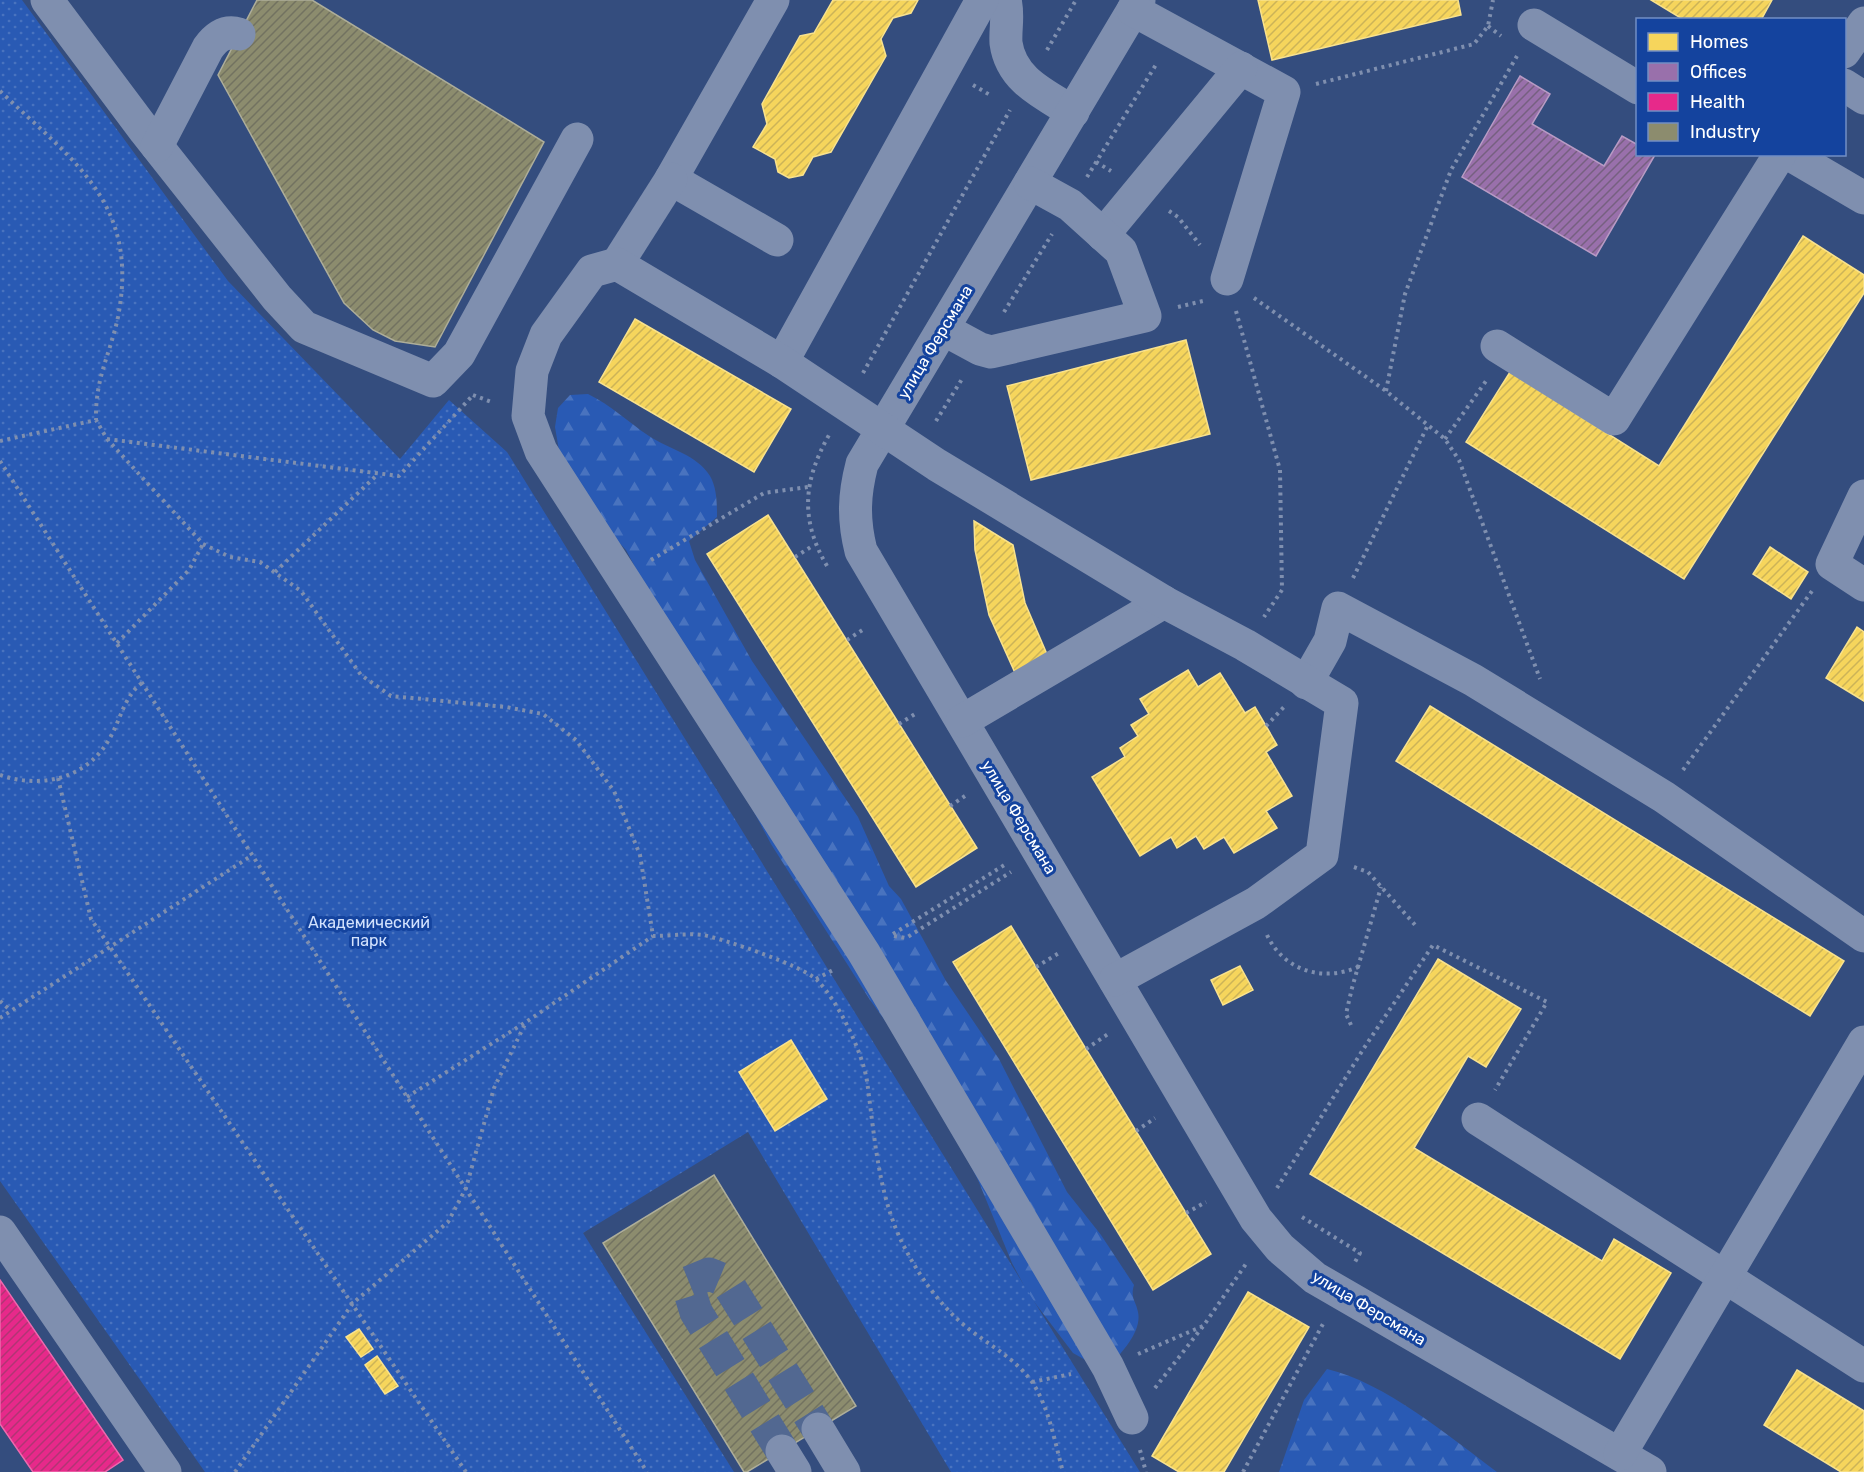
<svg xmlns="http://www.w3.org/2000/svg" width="1864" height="1472" viewBox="0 0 1864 1472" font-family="Rubik,sans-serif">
  <defs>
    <pattern id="forest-firs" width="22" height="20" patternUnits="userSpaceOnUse" patternTransform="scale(1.5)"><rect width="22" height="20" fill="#295ab4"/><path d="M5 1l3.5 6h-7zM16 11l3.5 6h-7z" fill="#4973bf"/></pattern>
    <pattern id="park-dots" width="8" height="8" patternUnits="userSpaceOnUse" patternTransform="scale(1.5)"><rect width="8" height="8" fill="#295ab4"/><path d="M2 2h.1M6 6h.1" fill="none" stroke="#4973bf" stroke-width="1.8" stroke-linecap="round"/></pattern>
    <pattern id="homes-hatch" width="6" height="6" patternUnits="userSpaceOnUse" patternTransform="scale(1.5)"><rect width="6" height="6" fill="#f6d55c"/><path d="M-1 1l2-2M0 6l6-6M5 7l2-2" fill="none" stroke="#ccb358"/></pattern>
    <pattern id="offices-hatch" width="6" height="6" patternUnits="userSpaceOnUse" patternTransform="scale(1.5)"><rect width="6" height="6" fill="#9970ab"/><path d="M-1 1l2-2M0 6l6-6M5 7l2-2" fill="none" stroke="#766080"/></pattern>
    <pattern id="health-hatch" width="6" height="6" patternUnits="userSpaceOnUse" patternTransform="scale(1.5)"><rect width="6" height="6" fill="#e7298a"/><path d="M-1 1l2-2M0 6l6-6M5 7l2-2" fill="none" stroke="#b13574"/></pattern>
    <pattern id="industry-hatch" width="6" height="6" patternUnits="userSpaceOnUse" patternTransform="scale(1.5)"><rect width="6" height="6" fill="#8c8c6e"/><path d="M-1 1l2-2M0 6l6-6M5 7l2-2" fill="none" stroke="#727260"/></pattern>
  </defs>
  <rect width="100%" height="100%" fill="#344d7e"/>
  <!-- forest -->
  <g fill="url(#forest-firs)">
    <path d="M 588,394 C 611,405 628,422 649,436 C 670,450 696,454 710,476 C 717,488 717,504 717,517 L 689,541 L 695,560 L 752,661 L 858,817 L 889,886 L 901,899 L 946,981 L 999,1059 L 1067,1192 L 1101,1235 L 1134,1285 C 1130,1298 1136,1301 1138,1312 C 1142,1331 1123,1351 1112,1363 L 1089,1362 L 1073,1353 L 1029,1295 L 1012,1263 L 978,1180 L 943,1110 L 914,1060 L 870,1000 L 771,844 L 642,602 L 634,565 L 626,550 L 613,536 L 561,462 L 555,427 L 558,408 L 570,395 Z"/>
    <path d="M 1327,1369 C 1384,1382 1450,1437 1497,1472 L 1279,1472 L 1304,1400 Z"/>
  </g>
  <!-- park -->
  <polygon fill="url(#park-dots)" points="0,0 22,0 228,281 400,459 449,400 507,452 1140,1472 951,1472 748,1132 583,1233 734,1472 205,1472 0,1181"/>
  <!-- homes -->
  <g fill="url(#homes-hatch)" stroke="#f9e28d" stroke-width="1.5">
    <polygon points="833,0 918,0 911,13 893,18 881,39 886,56 831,152 813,157 803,175 789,178 778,172 775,159 753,147 767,124 762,104 800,36 814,33"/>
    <polygon points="1258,0 1458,0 1461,15 1272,60"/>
    <polygon points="1651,0 1772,0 1761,20 1684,20"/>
    <polygon points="1803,236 1864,275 1864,293 1684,579 1466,442 1510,372 1659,466"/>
    <polygon points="635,319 791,409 754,472 599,382"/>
    <polygon points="1186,340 1210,434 1031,480 1007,386"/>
    <polygon points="768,515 977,848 916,887 707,554"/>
    <polygon points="974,521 1013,545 1025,603 1049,659 1016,675 989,615 975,550"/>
    <polygon points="1770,547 1808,572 1791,599 1753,574"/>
    <polygon points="1857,627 1864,632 1864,701 1826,678"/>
    <polygon points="1188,670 1198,687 1220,673 1245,713 1255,707 1277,745 1266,752 1292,796 1266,811 1277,828 1234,853 1224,837 1204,849 1196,836 1177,848 1171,837 1140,856 1092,777 1125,757 1120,748 1138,736 1131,725 1149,714 1140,699"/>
    <polygon points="1430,706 1844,961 1810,1016 1396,761"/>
    <polygon points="1011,926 1211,1254 1153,1290 953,962"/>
    <polygon points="1438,959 1521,1009 1486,1067 1468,1056 1414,1148 1602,1261 1614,1239 1671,1273 1620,1359 1310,1174"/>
    <polygon points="1240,966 1253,990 1223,1005 1211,980"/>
    <polygon points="791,1040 827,1099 775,1131 739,1072"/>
    <polygon points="1248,1292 1309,1327 1224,1472 1179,1472 1152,1456"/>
    <polygon points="359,1329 373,1349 361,1357 346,1337"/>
    <polygon points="377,1356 398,1386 385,1394 365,1365"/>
    <polygon points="1797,1370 1864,1411 1864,1472 1841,1472 1764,1425"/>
  </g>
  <!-- offices -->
  <polygon fill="url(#offices-hatch)" stroke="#b89bc4" stroke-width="1.5" points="1520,76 1550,94 1532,124 1604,166 1622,136 1638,145 1638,154 1655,155 1596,256 1462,177"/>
  <!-- health -->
  <polygon fill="url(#health-hatch)" stroke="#ee69ad" stroke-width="1.5" points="0,1280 123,1460 105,1472 33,1472 0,1424"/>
  <!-- industry -->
  <g fill="url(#industry-hatch)" stroke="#aeae9a" stroke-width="1.5">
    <polygon points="257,0 312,0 544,142 435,347 395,341 373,330 344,303 218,75"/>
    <polygon points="714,1175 856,1406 747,1472 744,1472 603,1243"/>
  </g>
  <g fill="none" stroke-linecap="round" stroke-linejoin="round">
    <!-- minor-tunnel -->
    <polyline stroke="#526891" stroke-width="33" stroke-dasharray="33 16" stroke-linecap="butt" points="782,1451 696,1312 687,1283 709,1274 726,1281 818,1429"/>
    <!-- path -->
    <g stroke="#7f8faf" stroke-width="4" stroke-dasharray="3 4.5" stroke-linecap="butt">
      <polyline points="1488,26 1501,36"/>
      <polyline points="1047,50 1076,0"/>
      <polyline points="1316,84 1474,44 1488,26 1493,0"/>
      <polyline points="973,85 990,95"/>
      <path d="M 0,91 C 74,162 140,203 118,317 C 110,355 95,378 96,420"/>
      <polyline points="1096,162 1111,171"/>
      <polyline points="1087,177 1157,63"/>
      <polyline points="1169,211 1178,217 1200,245"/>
      <polyline points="1254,298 1386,391 1445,439 1459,460 1540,679"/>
      <polyline points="1178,307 1203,301"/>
      <polyline points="1236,311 1280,470 1282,590 1264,617"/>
      <polyline points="1004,312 1052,234"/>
      <polyline points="863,373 1010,110"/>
      <polyline points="1386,391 1405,294 1451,170 1517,56"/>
      <polyline points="473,395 494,403"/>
      <polyline points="936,421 962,379"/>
      <polyline points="107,439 399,476 473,395"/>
      <polyline points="1445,439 1486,381"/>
      <path d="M 0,441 L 96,420 L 107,439 L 203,544 L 230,557 L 260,562 L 301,591 L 361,675 L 391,696 L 506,707 L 543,714 L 576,740 L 614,791 L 640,855 L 653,936 C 669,936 687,933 703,935 C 724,939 803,966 817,980 C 838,1001 862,1051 867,1081 C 875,1138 878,1200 907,1252 C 919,1275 937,1300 956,1318 C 980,1341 1012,1354 1032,1382 C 1049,1407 1055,1443 1063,1472"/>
      <polyline points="0,461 647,1472"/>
      <polyline points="795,557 814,545"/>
      <polyline points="651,560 764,493 808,487"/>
      <path d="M 827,566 C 800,520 803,481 829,435"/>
      <polyline points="275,572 378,474"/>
      <polyline points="1353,578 1428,425"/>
      <polyline points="847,640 864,629"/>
      <polyline points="117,643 189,570 203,544"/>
      <polyline points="899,724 915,714"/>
      <polyline points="1266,726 1284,707"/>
      <polyline points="1683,770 1812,591"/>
      <path d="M 0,775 C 44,790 91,777 112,734 C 121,717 126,694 142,683"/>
      <polyline points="58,778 91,919 466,1472"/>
      <polyline points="950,806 965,796"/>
      <polyline points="1354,867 1368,872 1416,926"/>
      <polyline points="893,934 1006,864"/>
      <path d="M 1267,935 C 1284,971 1324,983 1360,966"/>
      <polyline points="894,936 906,938 1011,872"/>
      <polyline points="1036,967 1059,953"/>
      <polyline points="816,979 835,969"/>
      <polyline points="0,1001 11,1011"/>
      <polyline points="0,1018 251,856"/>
      <polyline points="1351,1025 1346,1014 1352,988 1381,887"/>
      <polyline points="1086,1049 1108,1034"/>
      <polyline points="407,1097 526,1022 653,936"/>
      <polyline points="1136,1131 1155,1118"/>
      <polyline points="1277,1188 1364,1048 1433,945 1547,1002 1495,1090"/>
      <polyline points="1186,1213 1206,1202"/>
      <polyline points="1302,1217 1360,1253 1355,1262"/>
      <polyline points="1138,1354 1203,1326"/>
      <polyline points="1032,1382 1071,1374"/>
      <polyline points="1155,1388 1204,1325 1248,1261"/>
      <polyline points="1140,1450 1146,1472"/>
      <polyline points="235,1472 353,1303 448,1222 466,1188 494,1088 526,1022"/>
      <polyline points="1243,1472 1324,1322"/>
    </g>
    <!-- minor -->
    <g stroke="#7f8faf" stroke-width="33">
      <polyline points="47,0 145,131 277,298 304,327 433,381 459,354 577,139"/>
      <polyline points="773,0 671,179 777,240"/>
      <path d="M 1005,0 C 1009,15 1005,28 1006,43 C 1011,80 1044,94 1073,112"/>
      <path d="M 1139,0 L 862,464 C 854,495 853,519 861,551 L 1256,1219 L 1280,1248 L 1315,1278 L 1650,1472"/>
      <polyline points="1133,10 1284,92 1227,279"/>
      <polyline points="1534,25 1638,88"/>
      <polyline points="1844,52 1864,23"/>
      <polyline points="1844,85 1864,98"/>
      <path d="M 157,146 L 208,48 C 216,37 225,30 239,34"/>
      <polyline points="1789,154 1864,198"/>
      <polyline points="1103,235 1241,68"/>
      <polyline points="617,264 671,179"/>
      <polyline points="943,329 980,349 991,352 1145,316 1121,251 1070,205 1030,183"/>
      <polyline points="1497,346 1614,419 1780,154"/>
      <polyline points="782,362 982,0"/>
      <polyline points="1864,496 1832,564 1864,585"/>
      <polyline points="1306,683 1330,641 1338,608 1473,680 1664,797 1864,936"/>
      <polyline points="962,721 1164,602"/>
      <polyline points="1115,980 1256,903 1322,855 1342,703 1245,645 1164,602 937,465 782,362 617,264 592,271 546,335 532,371 528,416 541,451 864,953 1108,1367 1132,1418"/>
      <polyline points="1478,1119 1864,1366"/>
      <polyline points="0,1232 165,1472"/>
      <polyline points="818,1429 844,1472"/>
      <polyline points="782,1451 795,1472"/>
      <polyline points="1620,1454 1864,1042"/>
    </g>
  </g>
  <g text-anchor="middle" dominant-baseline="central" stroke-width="6" stroke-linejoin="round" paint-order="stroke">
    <!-- street labels -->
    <g font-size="16" fill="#fff" stroke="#14439e">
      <text transform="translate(935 342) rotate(-59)">улица Ферсмана</text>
      <text transform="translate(1019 817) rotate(59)">улица Ферсмана</text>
      <text transform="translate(1369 1308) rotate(31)">улица Ферсмана</text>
    </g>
    <!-- park labels -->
    <g font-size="16" fill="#d3e2fd" stroke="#14439e">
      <text x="369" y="922">Академический<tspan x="369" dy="18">парк</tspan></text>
    </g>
  </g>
  <!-- legend -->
  <rect x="1636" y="18" width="210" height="138" fill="#14439e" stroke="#728ec5" stroke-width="1.5"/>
  <rect x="1648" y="33" width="30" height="18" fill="#f6d55c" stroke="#728ec5" stroke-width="1.5"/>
  <text x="1690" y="48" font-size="18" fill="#ffffff">Homes</text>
  <rect x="1648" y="63" width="30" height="18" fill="#9970ab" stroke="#728ec5" stroke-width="1.5"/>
  <text x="1690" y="78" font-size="18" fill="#ffffff">Offices</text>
  <rect x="1648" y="93" width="30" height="18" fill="#e7298a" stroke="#728ec5" stroke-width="1.5"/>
  <text x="1690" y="108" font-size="18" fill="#ffffff">Health</text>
  <rect x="1648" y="123" width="30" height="18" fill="#8c8c6e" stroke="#728ec5" stroke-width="1.5"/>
  <text x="1690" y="138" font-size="18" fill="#ffffff">Industry</text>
</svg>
